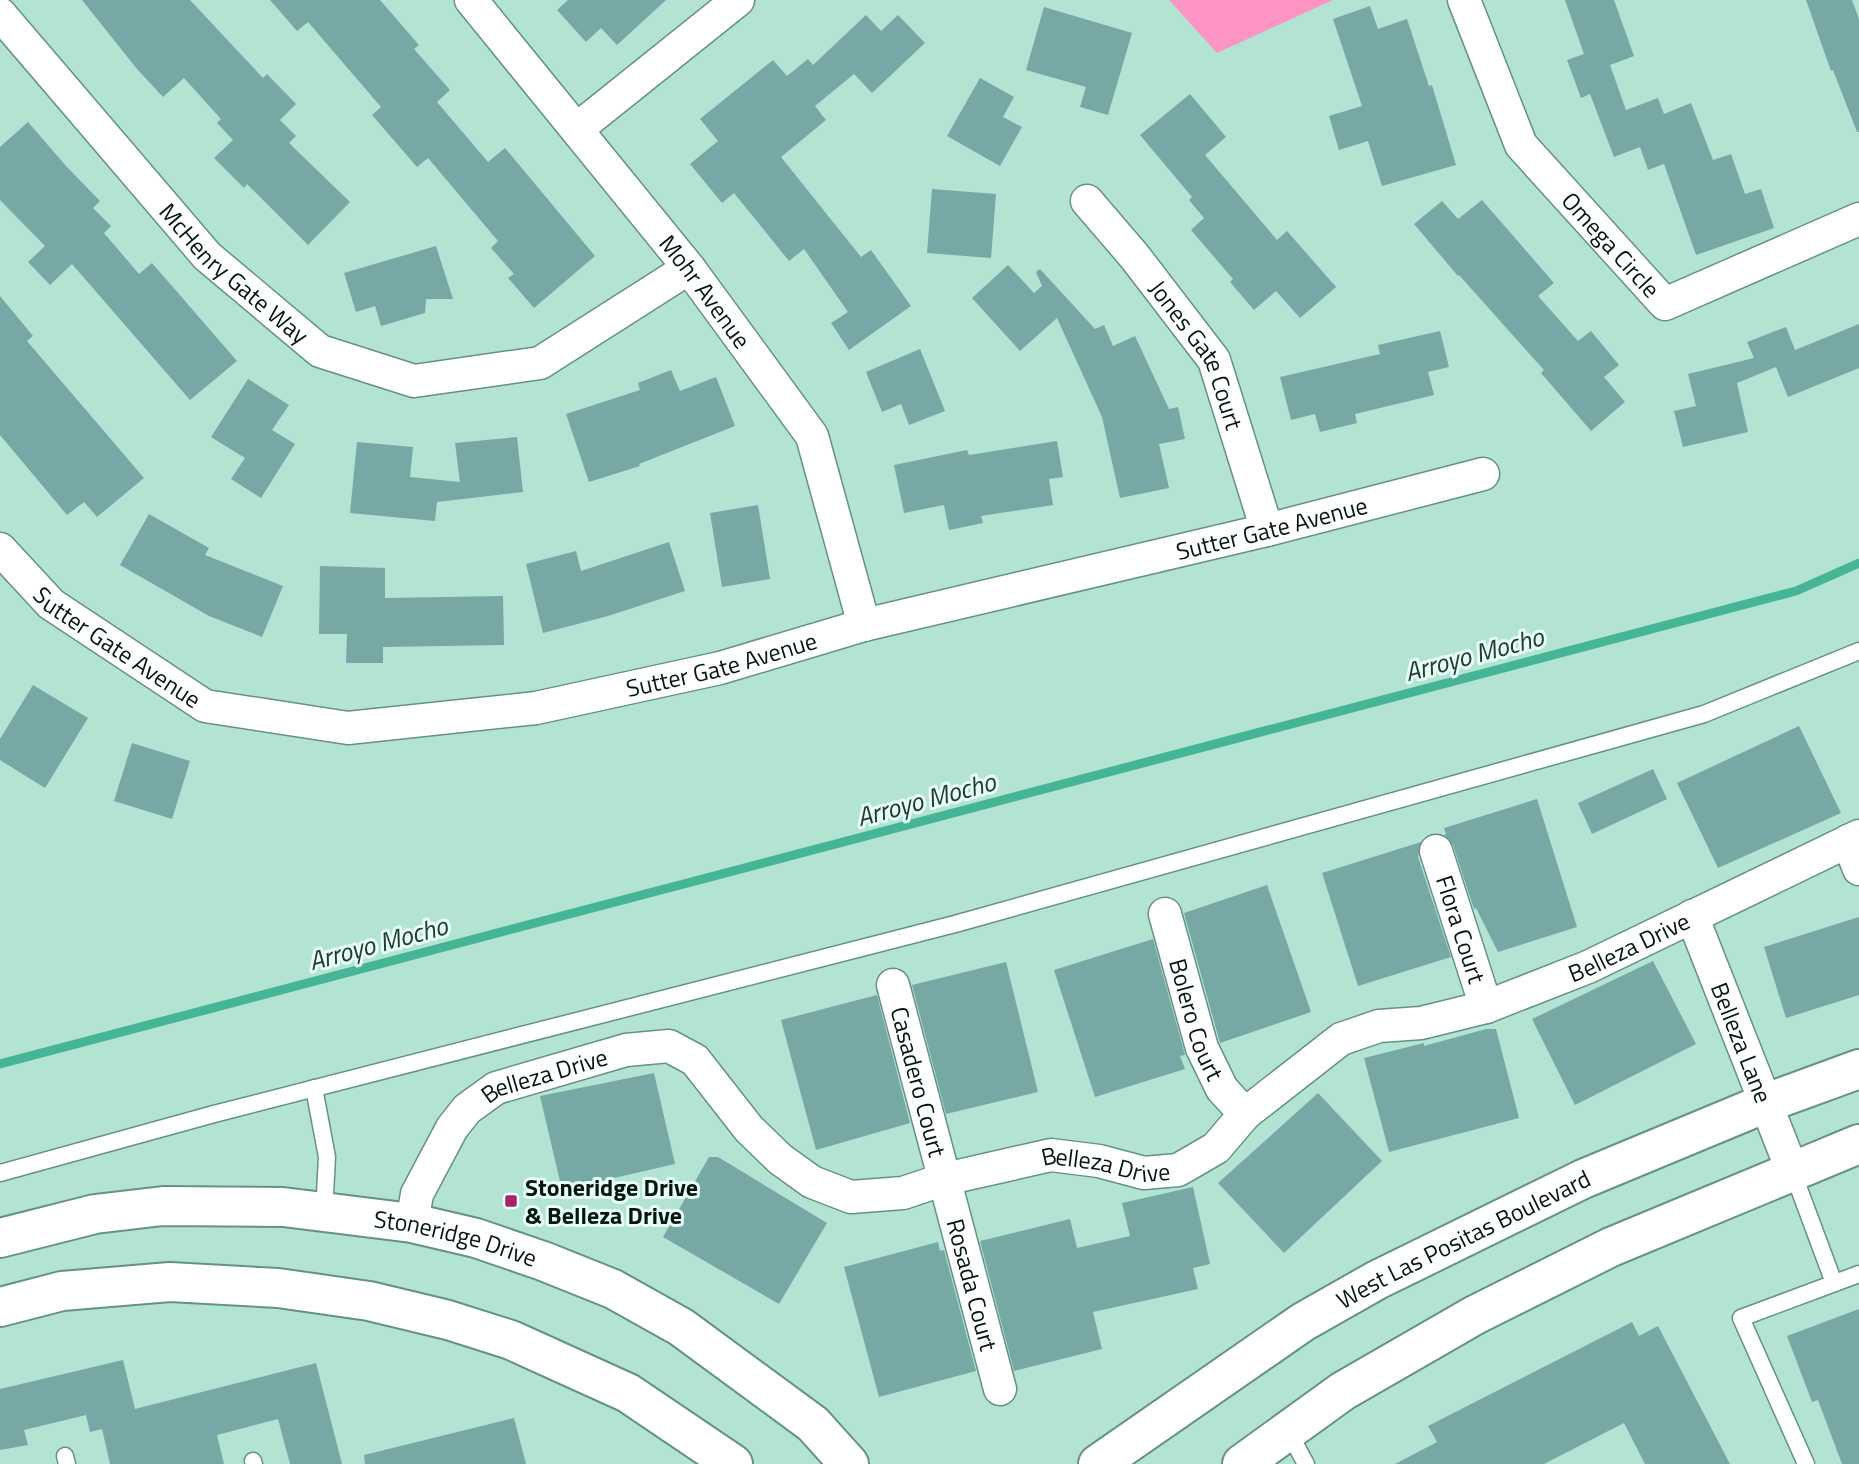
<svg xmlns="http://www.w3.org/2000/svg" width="1859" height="1464" viewBox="0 0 1859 1464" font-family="'Titillium Web',sans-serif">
  <rect width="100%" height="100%" fill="#b3e3d2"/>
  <!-- green -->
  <polygon fill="#fc94c4" points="1169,0 1333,0 1217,53"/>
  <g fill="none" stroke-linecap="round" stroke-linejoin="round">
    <!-- stream -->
    <polyline stroke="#46b595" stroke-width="9" points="0,1064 1796,591 1859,563"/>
  </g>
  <!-- building -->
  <g fill="#76a9a6">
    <polygon points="82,0 190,0 263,78 267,74 296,104 280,120 296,136 289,143 350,202 308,245 247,184 244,188 214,158 233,140 217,123 221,119 184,78 163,97 137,69"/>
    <polygon points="270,0 380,0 419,45 414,49 450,90 437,102 488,162 505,148 595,256 534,308 508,278 514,274 491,248 498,241 428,158 417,167 372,115 381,107 308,22 297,31"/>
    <polygon points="568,0 666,0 617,45 601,28 586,42 557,10"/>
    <polygon points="1565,0 1614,0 1634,56 1610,65 1626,110 1658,98 1664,114 1691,103 1713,160 1731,154 1745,194 1761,189 1774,228 1696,255 1664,164 1648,170 1640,147 1614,157 1590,94 1581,98 1567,60 1584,54"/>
    <polygon points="1806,0 1852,0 1859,19 1859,132 1857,132 1833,70 1831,71"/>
    <polygon points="1370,6 1378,29 1407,19 1429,86 1432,85 1456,165 1382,186 1368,141 1339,150 1329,116 1362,106 1333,19"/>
    <polygon points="1044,7 1132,33 1108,115 1080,107 1086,87 1026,70"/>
    <polygon points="866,15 881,31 898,15 925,43 872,93 854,74 815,106 826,120 781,157 861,257 871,250 911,306 849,350 831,323 848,312 804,249 789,261 734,193 722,203 690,164 718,141 700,119 773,60 787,76 808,59 813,65"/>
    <polygon points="980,78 1014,97 1003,117 1022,127 1000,166 947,136"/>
    <polygon points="1190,94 1226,137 1205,155 1277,240 1287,231 1336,287 1300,318 1276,291 1254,310 1230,282 1233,279 1191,230 1204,218 1189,200 1192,197 1140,135"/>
    <polygon points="28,122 66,166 100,201 93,208 111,226 104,233 139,274 152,263 237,361 190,400 72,264 50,285 28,262 45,246 0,200 0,147"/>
    <polygon points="932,189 996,194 991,258 927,253"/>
    <polygon points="1482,200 1554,283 1538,296 1578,341 1591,331 1619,365 1604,377 1625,402 1591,431 1541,373 1544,370 1459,275 1458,276 1414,224 1442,201 1458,219"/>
    <polygon points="436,246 453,299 426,299 425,313 381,326 375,306 356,312 344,273"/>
    <polygon points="1008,265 1034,293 1042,286 1036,272 1040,269 1095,329 1104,325 1113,346 1135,336 1169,409 1178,407 1185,439 1159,444 1169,488 1120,498 1102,417 1057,318 1020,351 972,298"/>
    <polygon points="0,296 33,336 27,341 144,478 97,517 84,502 67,515 0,435"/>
    <polygon points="1859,324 1859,368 1788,397 1776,367 1737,383 1748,432 1683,447 1674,411 1696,406 1688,374 1754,358 1747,342 1786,327 1795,350"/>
    <polygon points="1440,331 1449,367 1428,372 1434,395 1355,414 1357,423 1320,432 1315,414 1291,420 1280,377 1380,354 1378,345"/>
    <polygon points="920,349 945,411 909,425 901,404 882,412 866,372"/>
    <polygon points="671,370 680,391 716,377 735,426 639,464 640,466 589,482 566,414 640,390 638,383"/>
    <polygon points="248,379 289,405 272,430 295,444 261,498 231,479 245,458 211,437"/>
    <polygon points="517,437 523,492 437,502 435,521 350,513 357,442 413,447 410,477 460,482 455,443"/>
    <polygon points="1057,441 1063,477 1049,479 1053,505 981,516 983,523 949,530 944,505 904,513 894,465 967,450 969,455"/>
    <polygon points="758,505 770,579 722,587 710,513"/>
    <polygon points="149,514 209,548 205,555 283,586 262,637 209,616 120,565"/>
    <polygon points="669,542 685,591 608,616 543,633 526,564 576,551 581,571"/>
    <polygon points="320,566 385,568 385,598 503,596 504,645 383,647 383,663 346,663 347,634 319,634"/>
    <polygon points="33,685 88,718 45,788 0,760 0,739"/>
    <polygon points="1799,726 1841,813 1718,868 1677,783"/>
    <polygon points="132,743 190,761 172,819 114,801"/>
    <polygon points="1653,769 1667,799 1592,834 1578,803"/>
    <polygon points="1537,799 1577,927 1498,952 1476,908 1474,909 1453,845 1444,835 1446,834 1444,828"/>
    <polygon points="1421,842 1418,857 1451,957 1358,986 1322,873"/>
    <polygon points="1267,885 1311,1012 1220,1043 1184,913"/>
    <polygon points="1859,917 1859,995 1786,1018 1764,947"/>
    <polygon points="1153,939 1185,1055 1180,1056 1185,1069 1095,1097 1054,970"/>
    <polygon points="1653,961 1696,1044 1575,1105 1532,1019"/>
    <polygon points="1006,962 1038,1092 946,1114 912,985"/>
    <polygon points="877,995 910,1123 816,1150 781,1020"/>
    <polygon points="1486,1029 1496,1029 1519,1118 1389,1152 1364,1058 1424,1043 1424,1046"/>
    <polygon points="654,1073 675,1164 562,1190 540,1096"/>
    <polygon points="1318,1093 1382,1161 1284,1253 1218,1183"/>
    <polygon points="709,1157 718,1157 827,1223 779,1304 663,1237"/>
    <polygon points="1193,1187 1210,1264 1193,1268 1198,1289 1093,1312 1102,1349 1014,1371 980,1241 1070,1219 1077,1248 1130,1236 1122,1203"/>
    <polygon points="938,1242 940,1251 944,1250 976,1371 879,1397 844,1267"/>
    <polygon points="1859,1309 1859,1464 1842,1464 1818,1400 1812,1402 1787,1336"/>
    <polygon points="1632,1322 1639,1336 1658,1326 1730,1464 1645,1464 1624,1423 1544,1464 1395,1464 1437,1442 1428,1426"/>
    <polygon points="123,1360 135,1409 316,1363 342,1464 290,1464 278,1419 217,1435 224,1464 110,1464 102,1429 90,1432 86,1415 24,1430 28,1445 0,1450 0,1389"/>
    <polygon points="514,1418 526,1464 365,1464 364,1455"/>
  </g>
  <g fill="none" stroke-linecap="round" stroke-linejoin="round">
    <!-- lane casing -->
    <g stroke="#659283" stroke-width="19">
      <g id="lane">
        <polyline points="314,1088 327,1157 324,1212"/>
        <polyline points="1792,1170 1834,1283"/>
        <polyline points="0,1173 214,1114 955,924 1704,714 1859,651"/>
        <polyline points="1288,1431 1306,1464"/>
        <polyline points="65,1456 67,1464"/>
        <polyline points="253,1461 254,1464"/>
        <polyline points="1806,1464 1741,1318 1859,1274"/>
      </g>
    </g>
    <!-- street casing -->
    <g stroke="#659283" stroke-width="35">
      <g id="street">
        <path id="s1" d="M 471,0 L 689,268 L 812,436 L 864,625"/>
        <path id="s2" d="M 1464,0 L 1521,145 L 1665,304 L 1859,219"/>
        <path id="s3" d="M 0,14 L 207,256 L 320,351 L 414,381 L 540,363 L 689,268"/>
        <polyline points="577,129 738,0"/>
        <path id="s4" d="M 1087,201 L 1135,257 L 1214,360 L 1267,530"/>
        <path id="s5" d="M 0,549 L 51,604 L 205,706 L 348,728 L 536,708 L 720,668 L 864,625 L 1267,530 L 1483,474"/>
        <polyline points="1848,841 1859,869"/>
        <path id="s6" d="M 1436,851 L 1486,1007"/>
        <path id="s7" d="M 1165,914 L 1202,1048 L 1222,1089 L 1245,1114"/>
        <path id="s8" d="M 1692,916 L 1792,1170"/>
        <path id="s9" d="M 893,985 L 1000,1389"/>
        <path id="s10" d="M 412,1223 L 417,1194 L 452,1128 L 467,1109 L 496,1088 L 626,1050 L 669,1046 L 695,1060 L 749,1129 L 780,1159 L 812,1182 L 851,1197 L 903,1193 L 945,1179 L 1051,1155 L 1099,1161 L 1144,1173 L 1178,1170 L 1216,1148 L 1245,1114 L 1341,1039 L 1379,1026 L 1421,1023 L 1486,1007 L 1588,967 L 1859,836"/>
      </g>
    </g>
    <!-- secondary casing -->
    <g stroke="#659283" stroke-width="42">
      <g id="secondary">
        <path id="s11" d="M 0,1238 L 95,1214 L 163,1206 L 283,1207 L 412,1223 L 476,1238 L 543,1261 L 613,1289 L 681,1327 L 813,1424 L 849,1464"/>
        <polyline points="0,1307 62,1291 170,1282 278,1288 369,1301 448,1320 511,1340 628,1393 733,1464"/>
        <path id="s12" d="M 1098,1464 L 1303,1322 L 1377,1280 L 1583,1179 L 1766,1103 L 1859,1069"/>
        <polyline points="1242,1464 1343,1391 1475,1315 1611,1247 1859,1144"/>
      </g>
    </g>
    <!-- lane -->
    <use href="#lane" stroke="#fff" stroke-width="16"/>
    <!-- street -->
    <use href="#street" stroke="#fff" stroke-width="32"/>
    <!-- secondary -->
    <use href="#secondary" stroke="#fff" stroke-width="38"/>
  </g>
  <!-- markers -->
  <rect fill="#a8236f" stroke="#e6fef5" stroke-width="2.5" x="504" y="1194" width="14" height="14" rx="3.5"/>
  <g text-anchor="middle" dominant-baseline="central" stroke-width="6" stroke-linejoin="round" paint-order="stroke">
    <!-- street labels -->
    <g font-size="24" fill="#051611" stroke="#e6fef5">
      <text stroke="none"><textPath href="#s2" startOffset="290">Omega Circle</textPath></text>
      <text stroke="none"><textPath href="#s3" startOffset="350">McHenry Gate Way</textPath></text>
      <text stroke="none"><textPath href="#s1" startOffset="374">Mohr Avenue</textPath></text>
      <text stroke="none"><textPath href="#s4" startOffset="191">Jones Gate Court</textPath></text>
      <text stroke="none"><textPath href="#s5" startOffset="1351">Sutter Gate Avenue</textPath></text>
      <text stroke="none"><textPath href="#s5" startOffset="154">Sutter Gate Avenue</textPath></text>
      <text stroke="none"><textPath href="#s5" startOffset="784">Sutter Gate Avenue</textPath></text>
      <text stroke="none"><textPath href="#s6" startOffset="82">Flora Court</textPath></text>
      <text stroke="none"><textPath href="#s10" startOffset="1433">Belleza Drive</textPath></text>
      <text stroke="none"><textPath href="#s7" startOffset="110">Bolero Court</textPath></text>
      <text stroke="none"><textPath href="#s8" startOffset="136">Belleza Lane</textPath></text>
      <text stroke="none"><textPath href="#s10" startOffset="214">Belleza Drive</textPath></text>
      <text stroke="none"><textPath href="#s9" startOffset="100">Casadero Court</textPath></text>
      <text stroke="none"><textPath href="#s10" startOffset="845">Belleza Drive</textPath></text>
      <text stroke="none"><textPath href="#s11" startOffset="462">Stoneridge Drive</textPath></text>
      <text stroke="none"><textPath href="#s12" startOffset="430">West Las Positas Boulevard</textPath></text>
      <text stroke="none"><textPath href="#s9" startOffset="310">Rosada Court</textPath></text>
    </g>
    <!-- poi labels -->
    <g font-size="24" font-weight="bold" fill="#051611" stroke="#e6fef5" text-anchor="start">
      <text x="525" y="1187">Stoneridge Drive<tspan x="525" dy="28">&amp; Belleza Drive</tspan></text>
    </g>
    <!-- water labels -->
    <g font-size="26" font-style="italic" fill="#223a32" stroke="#e6fef5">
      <text transform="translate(1474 654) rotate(-15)">Arroyo Mocho</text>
      <text transform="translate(926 799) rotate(-15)">Arroyo Mocho</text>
      <text transform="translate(378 943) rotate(-15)">Arroyo Mocho</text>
    </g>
  </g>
</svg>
